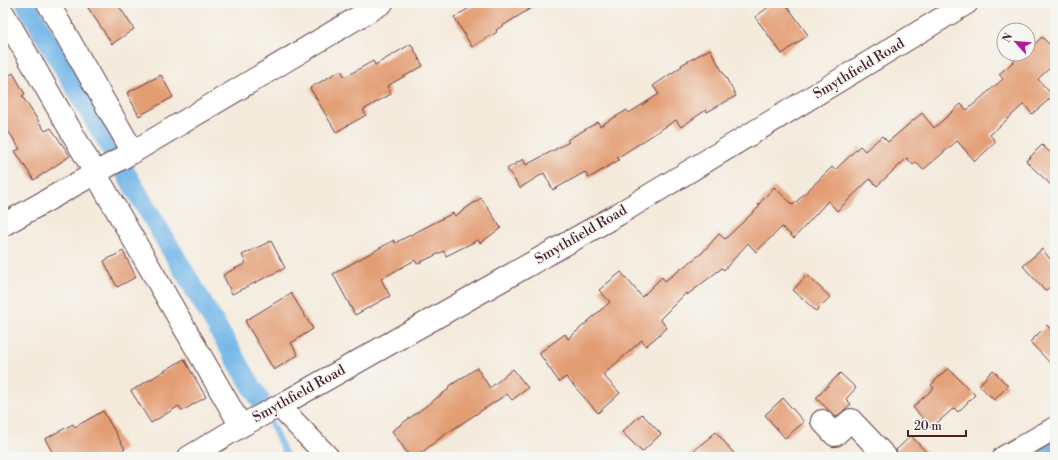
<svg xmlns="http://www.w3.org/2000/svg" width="1058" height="460" viewBox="0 0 1058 460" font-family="'Libre Bodoni',serif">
  <defs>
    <pattern id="water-rules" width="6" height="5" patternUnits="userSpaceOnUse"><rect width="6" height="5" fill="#72b6e8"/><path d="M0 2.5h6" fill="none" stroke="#6093bc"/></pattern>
  </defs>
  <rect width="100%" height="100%" fill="#f6f6f2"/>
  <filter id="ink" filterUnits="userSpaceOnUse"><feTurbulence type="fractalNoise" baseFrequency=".025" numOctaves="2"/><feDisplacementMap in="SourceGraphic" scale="8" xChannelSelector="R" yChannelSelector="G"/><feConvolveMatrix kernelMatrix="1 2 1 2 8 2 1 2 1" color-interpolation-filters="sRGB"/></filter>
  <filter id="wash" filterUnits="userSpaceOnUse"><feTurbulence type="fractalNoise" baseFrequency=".012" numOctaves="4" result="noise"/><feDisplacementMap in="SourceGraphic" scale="16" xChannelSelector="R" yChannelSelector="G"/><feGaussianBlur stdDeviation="0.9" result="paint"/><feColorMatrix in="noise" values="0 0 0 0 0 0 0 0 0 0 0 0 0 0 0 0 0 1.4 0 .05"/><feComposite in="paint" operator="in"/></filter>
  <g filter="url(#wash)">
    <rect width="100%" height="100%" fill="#f4eadb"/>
    <!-- water -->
    <polygon fill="url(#water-rules)" stroke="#5e6a8a" points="1055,439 1055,453 1047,457 1023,457"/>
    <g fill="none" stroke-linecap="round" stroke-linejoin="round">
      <!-- stream -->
      <polyline stroke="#72b6e8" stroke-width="6" points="260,400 287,457"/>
      <!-- canal -->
      <polyline stroke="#72b6e8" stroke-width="20" points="26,3 44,35 260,400"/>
    </g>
    <g id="blocks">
      <!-- building -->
      <g fill="#e39d73">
        <polygon points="85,3 117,3 134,29 112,44"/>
        <polygon points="478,3 539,3 496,30 497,32 472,47 454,17"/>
        <polygon points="774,3 785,3 808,35 782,54 755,17"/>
        <polygon points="1042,37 1055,50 1055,63 1038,79 1053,96 1032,114 1024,104 990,135 996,142 975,161 957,141 923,170 916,162 913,165 907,158 877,186 870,179 837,211 828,201 794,238 782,227 756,252 748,243 724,270 722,268 687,295 686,293 660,319 667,328 646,346 642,340 603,375 620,393 598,413 566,377 559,382 539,353 565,334 568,339 610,302 599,290 621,272 642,297 662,277 665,281 702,253 719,234 725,239 760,206 758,205 774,187 793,205 832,167 835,170 860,146 865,151 882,136 888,142 922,113 934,128 961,104 967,110 1003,79 999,74 1020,56 1021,58 1024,54 1028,54 1028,50"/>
        <polygon points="411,44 423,66 387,86 391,94 363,110 366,115 336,132 310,88 341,70 345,77 373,61 375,65"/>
        <polygon points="710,49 736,96 707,112 706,110 681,127 676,120 617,158 619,160 589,178 585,172 553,190 544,173 520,188 507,169 523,159 526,165 569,142 567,140 598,122 600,126 627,110 629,113 659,94 653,86 682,66 681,65"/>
        <polygon points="13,73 25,94 22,96 45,131 51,128 70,156 34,180 15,151 20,149 3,123 3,79"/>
        <polygon points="161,75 173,97 139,116 127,93"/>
        <polygon points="1042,145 1055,157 1055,189 1026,161"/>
        <polygon points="481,198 501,228 480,243 478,240 446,256 444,251 417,264 415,260 381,279 390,296 355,315 333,274 394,240 395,243 453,213 455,216"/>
        <polygon points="271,241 285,268 232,294 223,275 246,263 242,255"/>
        <polygon points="1042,249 1055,265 1055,283 1045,291 1023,266"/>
        <polygon points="123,251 136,277 117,287 104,261"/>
        <polygon points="807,275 830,297 816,311 793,290"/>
        <polygon points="291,293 313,329 291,343 298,355 274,370 245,321"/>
        <polygon points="1047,325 1055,334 1055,368 1030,342"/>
        <polygon points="184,359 206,397 182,411 179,406 151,423 131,391"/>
        <polygon points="477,368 490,388 513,369 528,388 512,400 507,394 444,435 416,457 410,457 392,431 449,389 448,387"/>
        <polygon points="948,368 975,395 958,412 954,408 931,428 913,407 934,388 931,385"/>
        <polygon points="993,370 1008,386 994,400 979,385"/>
        <polygon points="840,373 856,388 846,399 851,404 836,417 816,398"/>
        <polygon points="783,398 804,422 785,438 765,415"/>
        <polygon points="103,411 125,449 112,457 55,457 45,439 73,424 75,427"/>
        <polygon points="642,414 661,434 642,452 622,432"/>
        <polygon points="716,432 737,457 686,457"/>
        <polygon points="911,436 931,457 898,457 896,450"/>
      </g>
    </g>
  </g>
  <g filter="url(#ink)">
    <use href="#blocks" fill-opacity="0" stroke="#643d45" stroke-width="1"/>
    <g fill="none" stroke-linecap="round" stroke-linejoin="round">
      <!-- minor casing -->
      <g stroke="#643d45" stroke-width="24">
        <g id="minor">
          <polyline points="48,3 133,152"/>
          <polyline points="3,13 241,426"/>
          <polyline points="3,225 133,152 382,3"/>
          <polyline points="279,406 328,457"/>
          <polyline points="822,421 835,435 851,420 886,457"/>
          <polyline points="189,457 241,426 279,406 617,215 967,3"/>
          <polyline points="1004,457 1055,428"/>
        </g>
      </g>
      <!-- minor -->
      <use href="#minor" stroke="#fff" stroke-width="22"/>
    </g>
  </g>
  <g text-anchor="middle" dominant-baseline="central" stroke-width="4" stroke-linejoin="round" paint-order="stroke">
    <!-- street labels -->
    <g font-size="14" fill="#4a1f2b" stroke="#f6f6f2">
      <text transform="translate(859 69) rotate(-31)">Smythfield Road</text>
      <text transform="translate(581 235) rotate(-30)">Smythfield Road</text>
      <text transform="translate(299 394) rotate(-29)">Smythfield Road</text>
    </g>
  </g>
  <!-- margin -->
  <rect width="1058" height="460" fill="none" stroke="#f6f6f2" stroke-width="16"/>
  <!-- north arrow -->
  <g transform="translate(1016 42) rotate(297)"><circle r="19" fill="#f6f6f2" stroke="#b1a0a2"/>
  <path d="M0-3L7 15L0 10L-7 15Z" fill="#b5179e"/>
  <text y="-6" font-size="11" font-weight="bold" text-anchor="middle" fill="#4a1f2b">N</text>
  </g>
  <!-- scale -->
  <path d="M908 430v6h58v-6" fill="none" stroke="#4a1f2b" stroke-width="2"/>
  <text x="914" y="430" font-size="12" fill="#4a1f2b" stroke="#f6f6f2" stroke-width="3" paint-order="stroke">20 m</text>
</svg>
